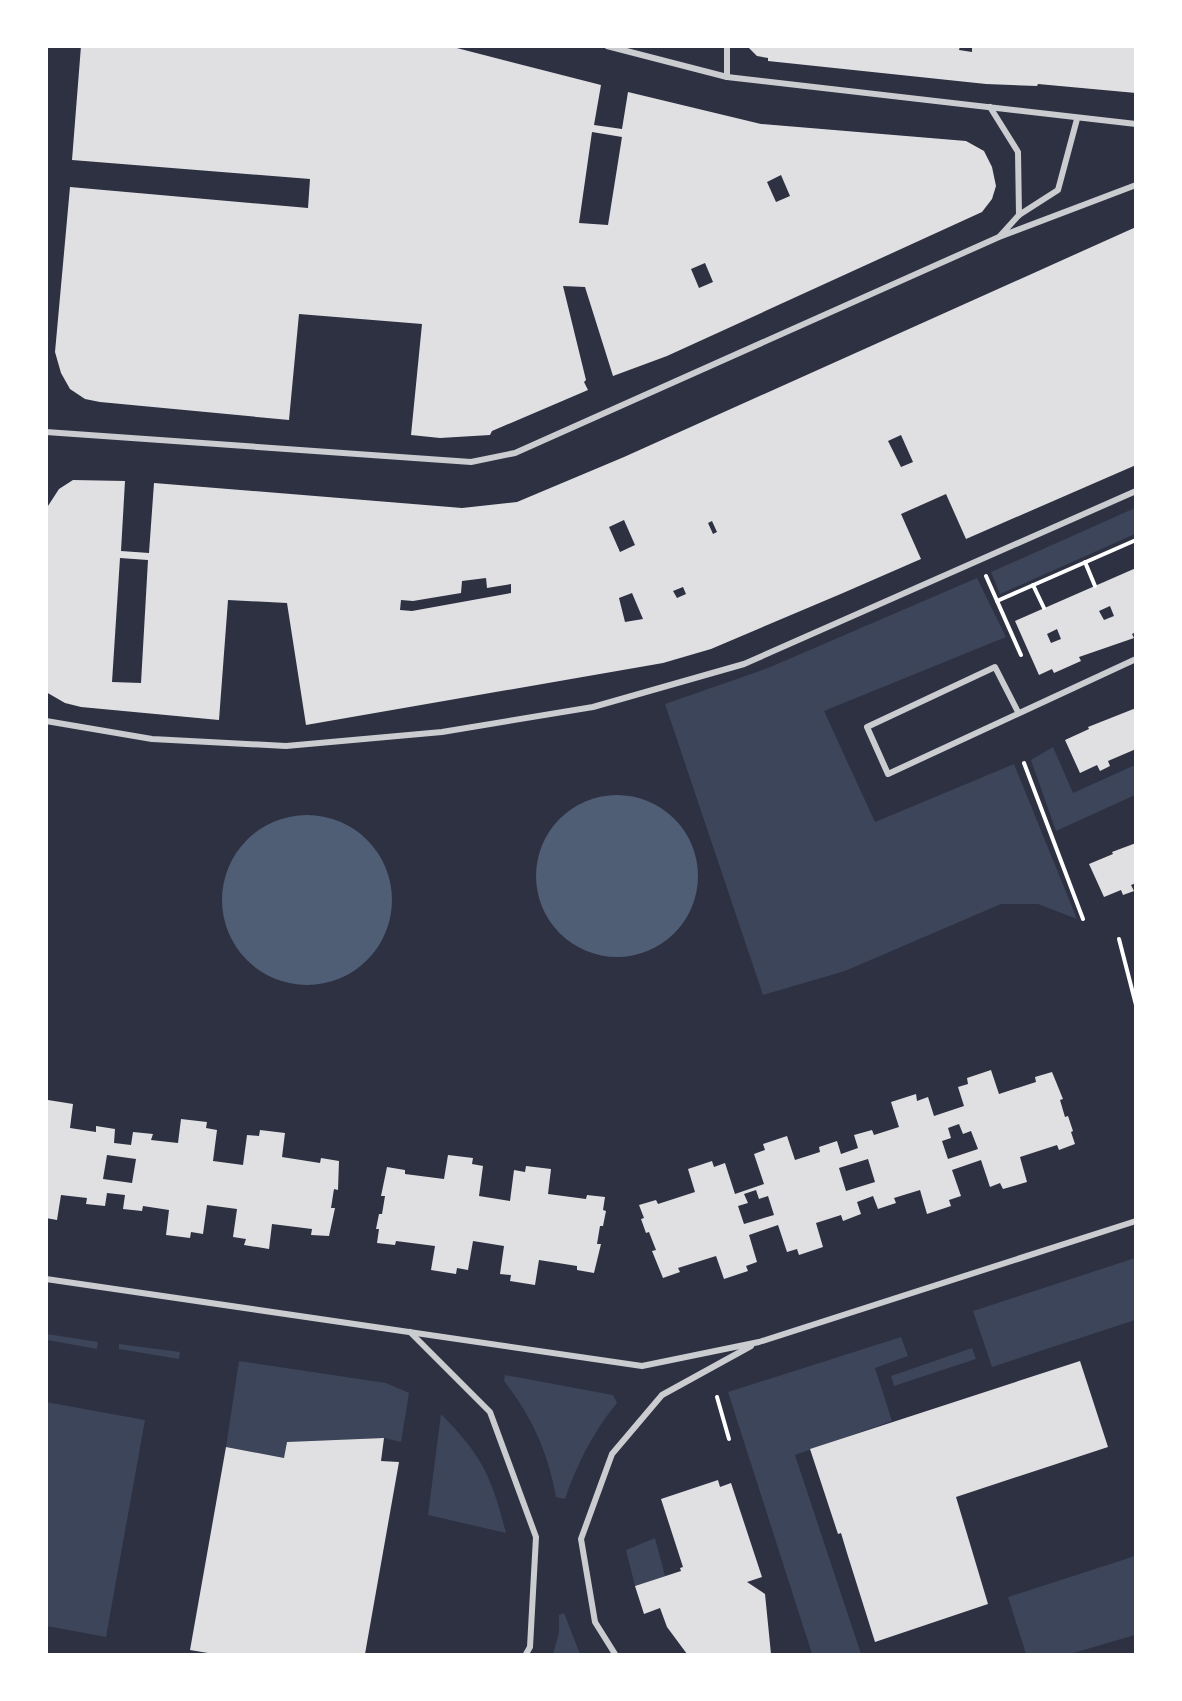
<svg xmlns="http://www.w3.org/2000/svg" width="1182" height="1701" viewBox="0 0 1182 1701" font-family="Rubik,sans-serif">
  <rect width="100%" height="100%" fill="#2d3142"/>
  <!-- green -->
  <g fill="#3c4559">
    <polygon points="1135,508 1135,534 1000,594 991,572"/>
    <polygon points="977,578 1006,637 824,711 875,822 1014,764 1077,919 1038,904 1001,904 845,971 763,995 665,704 768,668"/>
    <polygon points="1053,747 1073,793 1135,765 1135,795 1056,831 1031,760"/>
    <polygon points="1135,1258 1135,1320 992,1367 973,1311"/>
    <polygon points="47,1334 98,1342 97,1349 47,1340"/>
    <polygon points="901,1337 908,1356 875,1368 892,1421 795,1455 861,1654 812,1654 728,1392"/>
    <polygon points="119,1344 180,1352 179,1359 119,1349"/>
    <polygon points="972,1348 976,1359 894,1386 891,1376"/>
    <polygon points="239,1361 386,1383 409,1393 401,1442 384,1438 287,1442 284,1458 226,1447"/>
    <path d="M 505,1375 L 613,1395 L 617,1403 C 593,1432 577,1464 565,1499 L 556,1497 C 548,1452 532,1417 504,1381 Z"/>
    <polygon points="46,1402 145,1420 106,1637 47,1626"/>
    <path d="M 441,1414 C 483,1457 491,1476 506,1533 L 428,1515 Z"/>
    <polygon points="655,1538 665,1576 635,1586 626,1550"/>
    <polygon points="1135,1556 1135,1635 1070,1654 1026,1654 1008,1597"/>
    <polygon points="564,1613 580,1654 553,1654 559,1633 559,1615"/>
  </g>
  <!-- water -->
  <g fill="#4f5d75">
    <circle cx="617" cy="876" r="81"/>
    <circle cx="307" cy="900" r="85"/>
  </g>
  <!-- building -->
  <g fill="#e0e0e3" fill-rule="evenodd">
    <path d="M 81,46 L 449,46 L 601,85 L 594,125 L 622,129 L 628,92 L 761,124 L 966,141 L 984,151 L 992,167 L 996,186 L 992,199 L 982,212 L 667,356 L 613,376 L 585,287 L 563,286 L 586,380 L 584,382 L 588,390 L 492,431 L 490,435 L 440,438 L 411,435 L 422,324 L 299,314 L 289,420 L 100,402 L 85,399 L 70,389 L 61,373 L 55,352 L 70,187 L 308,208 L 310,179 L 72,160 ZM 592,132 L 622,137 L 608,225 L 579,223 ZM 781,175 L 790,196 L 776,202 L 767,182 ZM 705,263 L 713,282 L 699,288 L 691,269 Z"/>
    <polygon points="747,46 960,46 959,50 972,52 972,46 1136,46 1136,93 1038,84 1037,86 986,84 768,61 768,58 757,56"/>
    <path d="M 1136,227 L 1136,465 L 966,539 L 946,494 L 901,514 L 921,559 L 843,593 L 711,649 L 663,663 L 306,725 L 287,603 L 228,600 L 219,720 L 81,707 L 65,703 L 46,692 L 46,509 L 59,489 L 73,480 L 125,481 L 121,551 L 149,553 L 154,483 L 462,508 L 517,502 L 624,457 ZM 901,435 L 913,462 L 901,467 L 888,441 ZM 624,520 L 635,545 L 620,552 L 609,527 ZM 712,521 L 717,532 L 713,534 L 708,523 ZM 120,558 L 148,560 L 141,683 L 112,682 ZM 486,578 L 487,588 L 511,584 L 511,593 L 412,611 L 400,610 L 401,600 L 413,601 L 461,593 L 462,581 ZM 683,587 L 686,594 L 677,598 L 673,591 ZM 632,593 L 643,619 L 625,622 L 619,598 Z"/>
    <path d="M 1136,568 L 1136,632 L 1132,634 L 1134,638 L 1079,657 L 1081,661 L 1054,673 L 1052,669 L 1039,675 L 1015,621 ZM 1110,606 L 1114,616 L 1104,620 L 1099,611 ZM 1057,629 L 1061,639 L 1051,643 L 1047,634 Z"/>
    <polygon points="1136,708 1136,749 1108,761 1110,766 1100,771 1097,765 1080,773 1065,740 1089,729 1088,727"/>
    <polygon points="1136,843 1136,883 1131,885 1134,891 1123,895 1121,890 1104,897 1089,864 1113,854 1112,852"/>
    <path d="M 991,1070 L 999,1094 L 1036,1082 L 1035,1077 L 1052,1072 L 1063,1099 L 1060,1100 L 1065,1117 L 1068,1116 L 1073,1131 L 1071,1132 L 1075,1144 L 1059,1150 L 1057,1145 L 1020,1157 L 1027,1182 L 1003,1189 L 1000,1183 L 990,1187 L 981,1160 L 952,1170 L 961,1196 L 949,1200 L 951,1206 L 927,1214 L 920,1190 L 894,1198 L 896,1203 L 878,1209 L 873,1196 L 857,1202 L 861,1214 L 843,1221 L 841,1215 L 816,1223 L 823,1247 L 799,1255 L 797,1249 L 787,1252 L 778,1225 L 749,1235 L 757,1262 L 746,1266 L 748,1271 L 724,1279 L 716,1256 L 678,1268 L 680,1272 L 663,1278 L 652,1251 L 656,1250 L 649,1232 L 646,1233 L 641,1219 L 644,1218 L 639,1205 L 656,1200 L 658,1204 L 695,1192 L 688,1169 L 712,1161 L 714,1167 L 725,1163 L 735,1194 L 764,1184 L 754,1154 L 765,1150 L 763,1144 L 787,1136 L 795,1160 L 820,1152 L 819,1147 L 837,1141 L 841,1154 L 858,1148 L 854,1135 L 872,1130 L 874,1135 L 899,1127 L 891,1102 L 916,1094 L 917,1101 L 928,1097 L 934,1116 L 964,1106 L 958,1087 L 968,1084 L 967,1078 ZM 959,1124 L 963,1134 L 971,1131 L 978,1149 L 948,1159 L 942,1141 L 951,1138 L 948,1128 ZM 868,1159 L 875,1182 L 846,1191 L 839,1168 ZM 756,1190 L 759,1199 L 768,1196 L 774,1215 L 744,1224 L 738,1206 L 748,1203 L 744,1194 Z"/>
    <path d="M 48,1100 L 73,1104 L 70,1128 L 96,1132 L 96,1126 L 115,1129 L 114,1143 L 131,1145 L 133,1132 L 153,1134 L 151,1140 L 178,1143 L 181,1119 L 207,1122 L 206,1128 L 217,1130 L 213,1161 L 243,1165 L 247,1135 L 259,1136 L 260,1130 L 285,1133 L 282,1157 L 320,1163 L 321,1158 L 339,1161 L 338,1190 L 334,1189 L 331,1208 L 335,1208 L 329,1236 L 311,1235 L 312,1229 L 272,1224 L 269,1249 L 244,1245 L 246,1239 L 233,1237 L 237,1209 L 207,1205 L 203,1234 L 191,1232 L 190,1238 L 166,1235 L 169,1210 L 143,1206 L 142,1211 L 123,1209 L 125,1195 L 107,1193 L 105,1206 L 86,1204 L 87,1198 L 61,1195 L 57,1220 L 46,1218 ZM 107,1155 L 136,1159 L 132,1183 L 103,1179 Z"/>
    <polygon points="448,1155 473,1158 472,1164 483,1166 479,1196 510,1201 514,1170 525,1172 526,1166 551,1169 548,1194 586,1199 587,1195 605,1197 603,1210 606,1211 603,1226 600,1226 597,1244 601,1244 594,1273 577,1270 577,1266 539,1260 535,1285 510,1281 511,1275 500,1274 504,1246 473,1241 468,1270 457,1268 456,1274 431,1270 435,1246 396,1241 395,1245 377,1243 379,1229 376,1229 379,1214 382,1214 385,1196 381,1196 387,1167 405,1170 405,1174 444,1179"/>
    <polygon points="1080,1361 1108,1447 956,1497 988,1604 875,1642 847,1553 841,1533 838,1534 810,1449"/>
    <polygon points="384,1438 381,1461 399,1462 365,1654 214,1654 190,1650 226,1447 284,1458 287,1442"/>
    <polygon points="718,1480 720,1487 731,1483 762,1577 747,1582 765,1594 771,1654 687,1654 667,1627 660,1608 644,1614 635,1586 681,1571 680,1568 683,1567 661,1499"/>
  </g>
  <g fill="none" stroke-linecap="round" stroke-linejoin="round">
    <!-- path -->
    <g stroke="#fff" stroke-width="4">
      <polyline points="1085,562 1095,586"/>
      <polyline points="986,576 1021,655"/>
      <polyline points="1033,585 1044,608"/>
      <polyline points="997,601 1136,540"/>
      <polyline points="1024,763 1083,919"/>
      <polyline points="1119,939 1136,1005"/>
      <polyline points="717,1397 729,1439"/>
    </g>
    <!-- minor -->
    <g stroke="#caccd0" stroke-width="6">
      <polyline points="607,46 727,77 1136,124"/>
      <polyline points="727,46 727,77"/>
      <polyline points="990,107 1018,152 1019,215"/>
      <polyline points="1000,236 1019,215 1058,190 1077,119"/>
      <polyline points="46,432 471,462 515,453 999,237 1136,185"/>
      <polyline points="1018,712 995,667 867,727 888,774 1136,659"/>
      <polyline points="46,721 152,739 286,746 442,732 593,707 744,664 1136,491"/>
      <polyline points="46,1279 642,1366 759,1342 1136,1221"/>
      <polyline points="410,1332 490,1412 536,1537 530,1647 526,1654"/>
      <polyline points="615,1654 595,1622 581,1539 612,1454 662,1395 751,1346"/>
    </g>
  </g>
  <!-- border -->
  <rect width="1182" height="1701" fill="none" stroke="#ffffff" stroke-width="96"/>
</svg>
